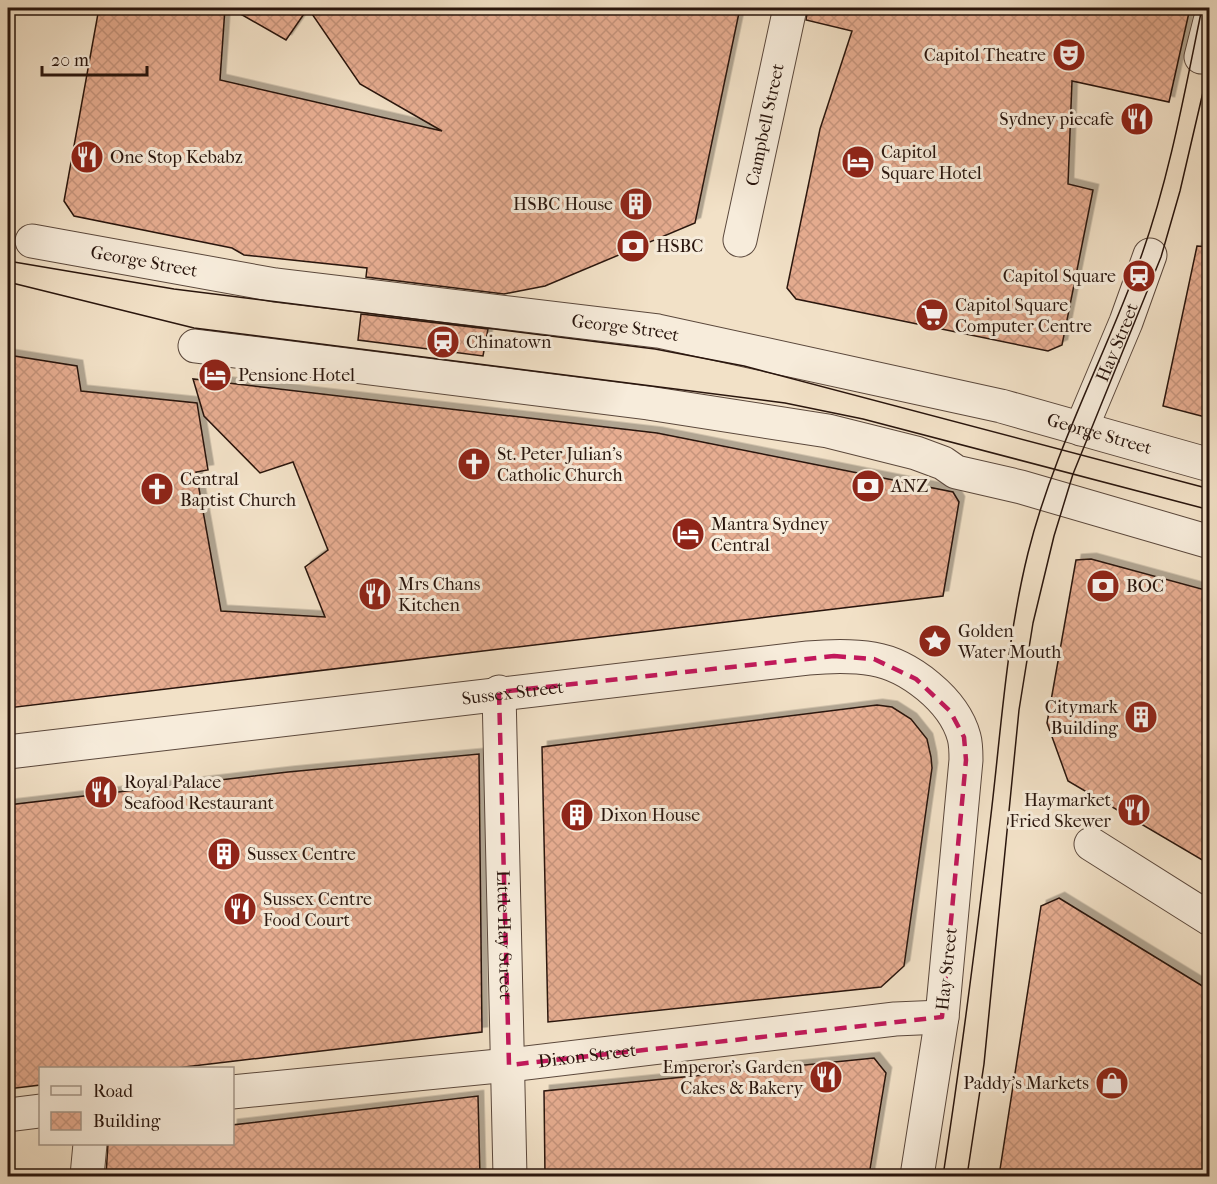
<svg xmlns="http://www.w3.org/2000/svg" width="1217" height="1184" viewBox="0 0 1217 1184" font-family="'IM FELL French Canon',serif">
  <defs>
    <pattern id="building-cross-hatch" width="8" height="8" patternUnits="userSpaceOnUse" patternTransform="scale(1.5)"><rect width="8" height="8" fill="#e7ad91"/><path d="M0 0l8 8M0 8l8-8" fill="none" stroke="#c6947c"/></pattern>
    <filter id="shadow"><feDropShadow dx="5.5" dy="-5.5" stdDeviation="0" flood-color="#0004"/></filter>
  </defs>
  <rect width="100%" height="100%" fill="#f2e1c7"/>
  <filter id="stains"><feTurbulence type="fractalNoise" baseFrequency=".00333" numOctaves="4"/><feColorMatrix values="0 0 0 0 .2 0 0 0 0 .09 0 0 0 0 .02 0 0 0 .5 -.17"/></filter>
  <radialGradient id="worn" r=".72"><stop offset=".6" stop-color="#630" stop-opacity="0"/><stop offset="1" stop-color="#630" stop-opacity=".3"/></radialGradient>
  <!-- building -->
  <g fill="url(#building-cross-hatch)" stroke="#29150d" stroke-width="1.5" filter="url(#shadow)">
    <polygon points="99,8 225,8 220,80 442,131 360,84 308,8 286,40 230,8 740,8 695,223 545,286 504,294 366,277 367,268 244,255 232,248 74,216 64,201"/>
    <polygon points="808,8 1190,8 1169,102 1072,81 1068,184 1093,190 1062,345 1048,351 796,299 787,288 820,129 852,31 806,20"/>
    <polygon points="1197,246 1209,247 1209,418 1163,406"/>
    <polygon points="361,314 488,329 483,356 358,340"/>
    <polygon points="8,355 77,366 81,391 197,403 208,470 196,472 221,611 325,617 305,567 328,550 293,462 260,473 204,416 193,379 657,433 953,492 959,502 943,596 8,708"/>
    <polygon points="1091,559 1209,591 1209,864 1068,781 1047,723 1076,560"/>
    <polygon points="877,705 892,707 911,719 927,739 931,757 932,768 904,966 881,987 548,1022 542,747"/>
    <polygon points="479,754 482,1032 176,1068 40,1068 40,1085 8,1089 8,805 288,772"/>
    <polygon points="1059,898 1209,990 1209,1176 999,1176 1041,906"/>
    <polygon points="874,1058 886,1073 869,1175 545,1176 544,1091"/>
    <polygon points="478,1096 480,1176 106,1176 108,1143 232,1143 232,1125"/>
  </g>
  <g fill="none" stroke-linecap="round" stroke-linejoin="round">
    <!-- minor casing -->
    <g stroke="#5b483c" stroke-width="35">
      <g id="minor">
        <polyline points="1201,57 1210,21"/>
        <path id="s1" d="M 740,240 L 790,8"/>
        <path id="s2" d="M 32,241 L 275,285 L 658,331 L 1001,406 L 1210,465"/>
        <polyline points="195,346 648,403 828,431 916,453 943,463 956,472 1021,487 1210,542"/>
        <path id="s3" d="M 1081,429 L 1126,322 L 1150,255"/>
        <path id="s4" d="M 499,692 L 510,1176"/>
        <path id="s5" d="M 8,752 L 808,658 C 830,656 851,655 873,659 C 909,665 954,700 964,737 C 966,744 966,752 966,760 L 942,1017 L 917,1176"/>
        <polyline points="1091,844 1210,919"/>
        <path id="s6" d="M 232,1092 L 509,1065 L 895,1019 L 942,1017"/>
        <polyline points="8,1115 40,1111"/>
        <polyline points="87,1176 90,1144"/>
      </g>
    </g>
    <!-- minor -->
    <use href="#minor" stroke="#f7ecdb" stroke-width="33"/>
    <!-- tram -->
    <g stroke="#29150d" stroke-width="1.5">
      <polyline points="8,261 174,289 655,349 744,366 1210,489"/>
      <polyline points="8,282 194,328 785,403 863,419 1210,510"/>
      <path d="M 943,1176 C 961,1059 976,941 990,823 C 1001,733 1006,642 1028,553 C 1054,449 1106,355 1142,254 C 1170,175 1185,90 1202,8"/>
      <polyline points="967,1176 984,1064 1019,710 1033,623 1054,536 1073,474 1161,257 1180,191 1210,62"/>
    </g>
  </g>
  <!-- marked area -->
  <path fill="none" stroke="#c2185b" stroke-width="4.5" stroke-dasharray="12 8" stroke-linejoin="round" d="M 834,656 L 874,659 L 916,679 L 950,711 L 964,737 L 966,760 L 942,1017 L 509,1065 L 499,692 Z"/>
  <!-- icons -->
  <defs>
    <g id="theatre-disc" transform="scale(1.725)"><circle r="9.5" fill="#8f2418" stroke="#f7ecdb"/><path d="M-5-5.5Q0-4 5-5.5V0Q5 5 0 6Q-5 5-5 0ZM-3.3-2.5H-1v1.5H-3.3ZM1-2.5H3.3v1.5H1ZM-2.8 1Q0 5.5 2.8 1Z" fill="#fff"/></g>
    <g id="restaurant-disc" transform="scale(1.725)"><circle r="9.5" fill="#8f2418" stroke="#f7ecdb"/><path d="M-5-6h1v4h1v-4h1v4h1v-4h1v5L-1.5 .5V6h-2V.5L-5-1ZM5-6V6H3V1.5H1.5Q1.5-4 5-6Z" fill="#fff"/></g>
    <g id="hotel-disc" transform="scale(1.725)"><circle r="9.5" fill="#8f2418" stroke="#f7ecdb"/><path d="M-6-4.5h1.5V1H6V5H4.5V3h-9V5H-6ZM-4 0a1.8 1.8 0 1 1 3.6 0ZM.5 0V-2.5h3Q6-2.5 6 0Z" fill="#fff"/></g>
    <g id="building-disc" transform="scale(1.725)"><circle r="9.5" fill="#8f2418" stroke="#f7ecdb"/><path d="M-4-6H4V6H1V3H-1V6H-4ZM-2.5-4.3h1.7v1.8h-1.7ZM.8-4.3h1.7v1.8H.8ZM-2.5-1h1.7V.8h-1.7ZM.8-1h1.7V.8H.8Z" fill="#fff"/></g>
    <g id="bank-disc" transform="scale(1.725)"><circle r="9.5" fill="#8f2418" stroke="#f7ecdb"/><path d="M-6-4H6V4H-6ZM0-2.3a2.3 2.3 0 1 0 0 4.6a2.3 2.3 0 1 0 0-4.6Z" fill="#fff"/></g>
    <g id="station-disc" transform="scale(1.725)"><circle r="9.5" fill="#8f2418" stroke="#f7ecdb"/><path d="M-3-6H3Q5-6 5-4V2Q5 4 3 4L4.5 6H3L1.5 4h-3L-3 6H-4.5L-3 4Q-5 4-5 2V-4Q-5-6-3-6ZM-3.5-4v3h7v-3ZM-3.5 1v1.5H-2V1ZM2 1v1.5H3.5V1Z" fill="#fff"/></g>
    <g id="supermarket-disc" transform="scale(1.725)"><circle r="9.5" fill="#8f2418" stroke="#f7ecdb"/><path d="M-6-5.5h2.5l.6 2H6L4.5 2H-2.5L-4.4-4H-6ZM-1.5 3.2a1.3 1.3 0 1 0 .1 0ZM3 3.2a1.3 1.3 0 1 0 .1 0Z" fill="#fff"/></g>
    <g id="church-disc" transform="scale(1.725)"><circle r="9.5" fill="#8f2418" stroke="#f7ecdb"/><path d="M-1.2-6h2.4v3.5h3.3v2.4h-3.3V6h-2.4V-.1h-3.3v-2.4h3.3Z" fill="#fff"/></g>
    <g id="sight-disc" transform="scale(1.725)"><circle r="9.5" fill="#8f2418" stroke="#f7ecdb"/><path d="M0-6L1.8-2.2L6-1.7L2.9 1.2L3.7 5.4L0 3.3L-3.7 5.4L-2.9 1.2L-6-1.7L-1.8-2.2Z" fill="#fff"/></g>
    <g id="shop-disc" transform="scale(1.725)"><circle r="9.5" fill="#8f2418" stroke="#f7ecdb"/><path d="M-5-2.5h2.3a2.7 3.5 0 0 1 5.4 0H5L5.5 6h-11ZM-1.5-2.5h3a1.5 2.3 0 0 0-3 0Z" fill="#fff"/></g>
  </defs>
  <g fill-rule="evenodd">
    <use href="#theatre-disc" x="1069" y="55"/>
    <use href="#restaurant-disc" x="1137" y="119"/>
    <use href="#restaurant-disc" x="87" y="157"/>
    <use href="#hotel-disc" x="858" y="162"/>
    <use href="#building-disc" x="636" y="204"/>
    <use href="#bank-disc" x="633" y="246"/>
    <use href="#station-disc" x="1139" y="276"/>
    <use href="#supermarket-disc" x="932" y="315"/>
    <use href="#station-disc" x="443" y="342"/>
    <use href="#hotel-disc" x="215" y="375"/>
    <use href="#church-disc" x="474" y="464"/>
    <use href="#bank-disc" x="868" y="486"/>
    <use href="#church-disc" x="157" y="489"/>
    <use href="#hotel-disc" x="688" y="534"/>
    <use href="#bank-disc" x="1103" y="586"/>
    <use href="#restaurant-disc" x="375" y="594"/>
    <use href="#sight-disc" x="935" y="641"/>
    <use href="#building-disc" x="1141" y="717"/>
    <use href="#restaurant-disc" x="101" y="792"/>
    <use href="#restaurant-disc" x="1134" y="810"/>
    <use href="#building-disc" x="577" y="815"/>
    <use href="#building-disc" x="224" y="854"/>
    <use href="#restaurant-disc" x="240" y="909"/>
    <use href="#restaurant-disc" x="826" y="1077"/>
    <use href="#shop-disc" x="1112" y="1083"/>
  </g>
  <g text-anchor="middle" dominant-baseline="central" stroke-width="6" stroke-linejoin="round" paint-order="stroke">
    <!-- poi labels -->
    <g font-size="18" fill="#29150d" stroke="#f7ecdb" text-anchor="start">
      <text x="1046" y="55" text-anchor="end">Capitol Theatre</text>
      <text x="1114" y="119" text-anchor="end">Sydney piecafe</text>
      <text x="881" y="152">Capitol<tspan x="881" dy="21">Square Hotel</tspan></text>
      <text x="110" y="157">One Stop Kebabz</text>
      <text x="613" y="204" text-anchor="end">HSBC House</text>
      <text x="656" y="246">HSBC</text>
      <text x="1116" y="276" text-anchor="end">Capitol Square</text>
      <text x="955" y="305">Capitol Square<tspan x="955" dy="21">Computer Centre</tspan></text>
      <text x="466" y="342">Chinatown</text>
      <text x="238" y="375">Pensione Hotel</text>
      <text x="497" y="454">St. Peter Julian's<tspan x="497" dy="21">Catholic Church</tspan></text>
      <text x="180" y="479">Central<tspan x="180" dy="21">Baptist Church</tspan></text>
      <text x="891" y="486">ANZ</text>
      <text x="711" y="524">Mantra Sydney<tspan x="711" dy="21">Central</tspan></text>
      <text x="398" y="584">Mrs Chans<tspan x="398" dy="21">Kitchen</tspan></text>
      <text x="1126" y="586">BOC</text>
      <text x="958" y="631">Golden<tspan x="958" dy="21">Water Mouth</tspan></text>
      <text x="1118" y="707" text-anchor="end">Citymark<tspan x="1118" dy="21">Building</tspan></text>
      <text x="124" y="782">Royal Palace<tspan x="124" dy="21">Seafood Restaurant</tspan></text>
      <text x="1111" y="800" text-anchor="end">Haymarket<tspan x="1111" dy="21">Fried Skewer</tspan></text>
      <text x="600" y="815">Dixon House</text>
      <text x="247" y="854">Sussex Centre</text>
      <text x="263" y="899">Sussex Centre<tspan x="263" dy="21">Food Court</tspan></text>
      <text x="803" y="1067" text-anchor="end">Emperor’s Garden<tspan x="803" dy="21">Cakes &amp; Bakery</tspan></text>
      <text x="1089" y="1083" text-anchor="end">Paddy's Markets</text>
    </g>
    <!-- street labels -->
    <g font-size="18" fill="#29150d" stroke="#f7ecdb">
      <text stroke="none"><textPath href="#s1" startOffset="118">Campbell Street</textPath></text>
      <text stroke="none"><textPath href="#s2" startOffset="114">George Street</textPath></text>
      <text stroke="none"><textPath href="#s2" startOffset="600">George Street</textPath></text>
      <text stroke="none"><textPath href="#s3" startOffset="94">Hay Street</textPath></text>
      <text stroke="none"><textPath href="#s2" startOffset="1086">George Street</textPath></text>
      <text stroke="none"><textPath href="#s5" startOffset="508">Sussex Street</textPath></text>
      <text stroke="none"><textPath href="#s4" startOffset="243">Little Hay Street</textPath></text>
      <text transform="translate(947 969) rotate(-84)">Hay Street</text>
      <text stroke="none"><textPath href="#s6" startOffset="357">Dixon Street</textPath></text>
    </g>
  </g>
  <!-- margin -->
  <rect width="1217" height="1184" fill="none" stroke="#f2e1c7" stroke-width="30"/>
  <rect x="9" y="9" width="1199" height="1166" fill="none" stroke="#29150d" stroke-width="3"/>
  <rect x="15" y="15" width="1187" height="1154" fill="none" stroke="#29150d" stroke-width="1.5"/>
  <!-- legend -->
  <rect x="39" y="1067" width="195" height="78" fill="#f7ecdb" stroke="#a59689" stroke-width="1.5"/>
  <rect x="51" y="1086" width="30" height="9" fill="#f7ecdb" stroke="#a59689" stroke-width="1.5"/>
  <text x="93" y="1097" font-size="18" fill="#29150d">Road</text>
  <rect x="51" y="1112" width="30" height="18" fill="url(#building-cross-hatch)" stroke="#a59689" stroke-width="1.5"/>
  <text x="93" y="1127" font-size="18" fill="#29150d">Building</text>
  <!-- scale -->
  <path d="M42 66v9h105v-9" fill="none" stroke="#29150d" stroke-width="3"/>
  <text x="51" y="66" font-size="18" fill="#29150d" stroke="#f7ecdb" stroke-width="4.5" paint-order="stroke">20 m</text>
  <rect width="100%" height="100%" filter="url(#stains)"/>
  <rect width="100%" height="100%" fill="url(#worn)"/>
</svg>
